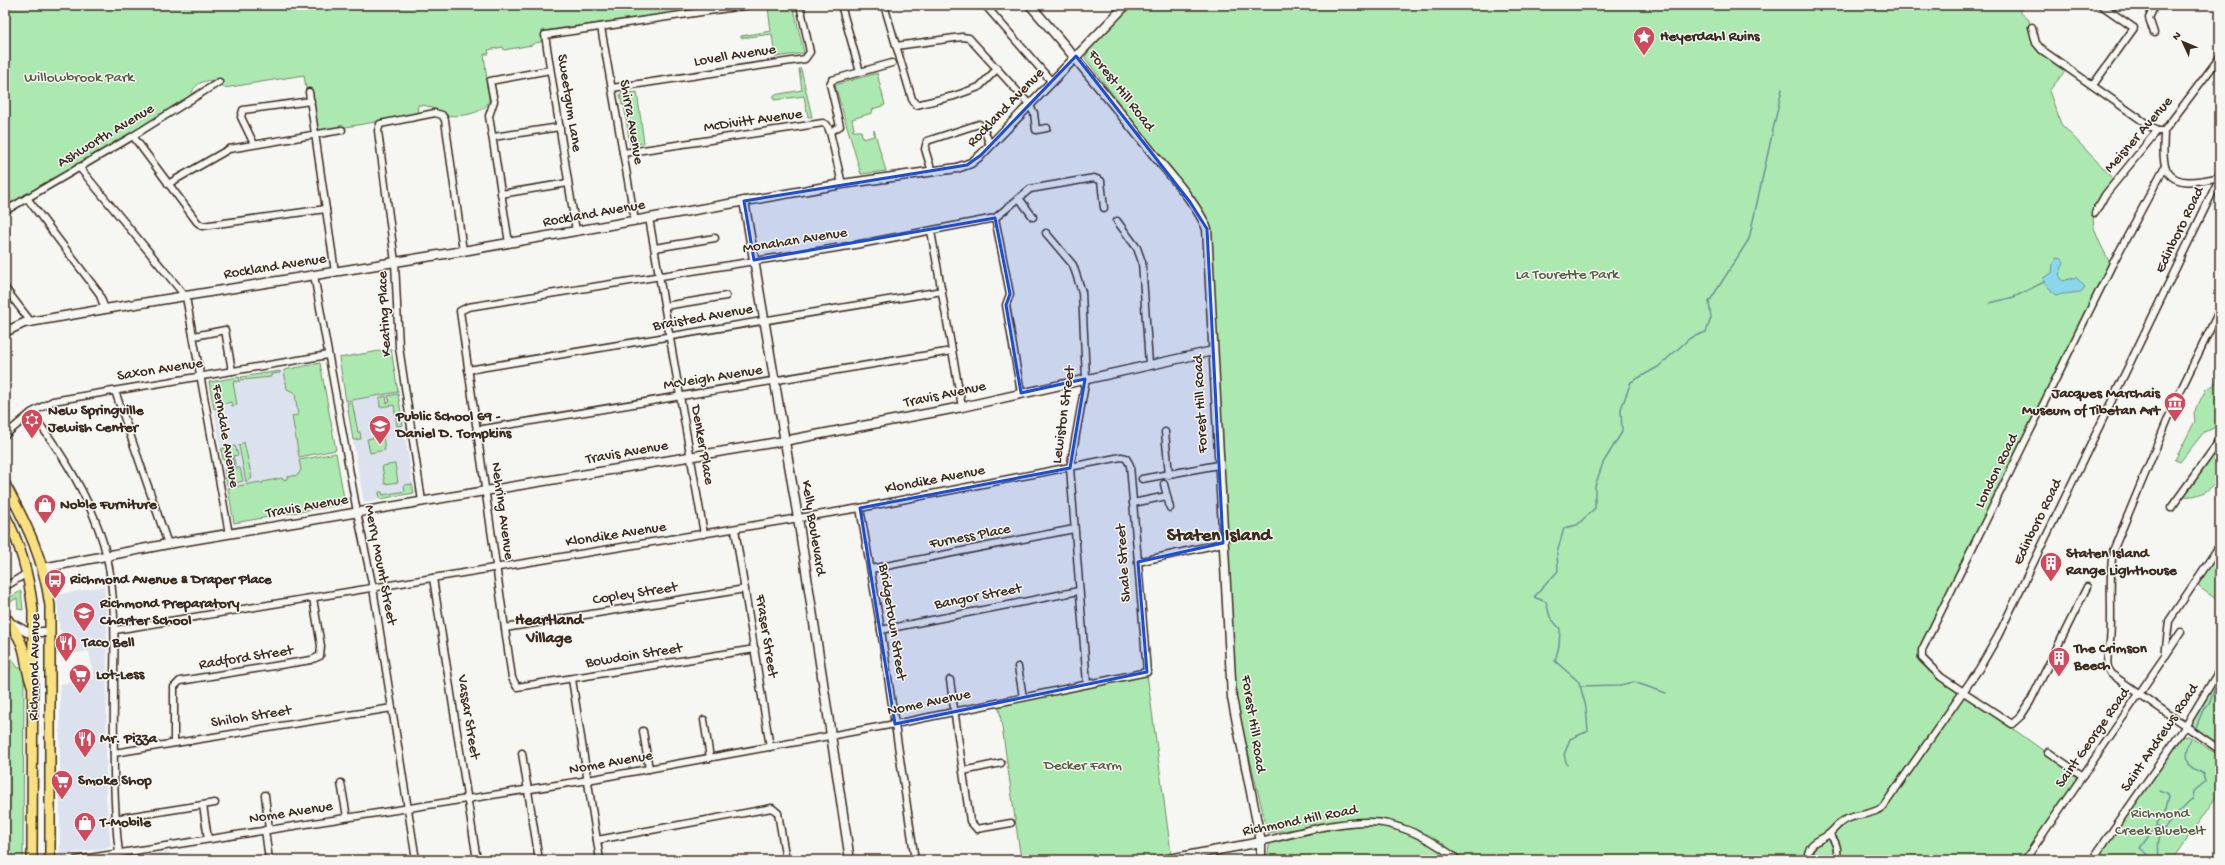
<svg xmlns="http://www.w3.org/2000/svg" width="2225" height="865" viewBox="0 0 2225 865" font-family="'Gochi Hand',sans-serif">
  <rect width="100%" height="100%" fill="#f6f6f2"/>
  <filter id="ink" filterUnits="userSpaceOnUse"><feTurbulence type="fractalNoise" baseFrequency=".025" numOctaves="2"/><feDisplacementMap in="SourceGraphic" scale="8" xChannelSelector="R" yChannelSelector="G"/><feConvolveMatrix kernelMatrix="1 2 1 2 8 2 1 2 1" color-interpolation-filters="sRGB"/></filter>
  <g filter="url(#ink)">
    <!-- built -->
    <g fill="#dbe2ed">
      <polygon points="284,370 287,389 295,393 299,415 292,416 299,459 301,459 303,471 299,477 228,490 209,382"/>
      <polygon points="398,392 414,493 364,502 346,401"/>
      <polygon points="104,586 107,616 106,797 111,847 60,855 60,684 94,679 89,651 59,656 59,635 61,635 61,630 59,629 57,595"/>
      <polygon points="169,852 170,860 118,860 161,853"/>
    </g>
    <!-- green -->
    <g fill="#ace9b0" stroke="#748a67">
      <path d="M 5,5 L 728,5 L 542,31 L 541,42 L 534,43 L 532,45 L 504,50 L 503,47 L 488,50 L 489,54 L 484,54 L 489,99 C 488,113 459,118 447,115 C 436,112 430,104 418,105 L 417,115 L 322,131 L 318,128 L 312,89 L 306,89 L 304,75 L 224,88 L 219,80 C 204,80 194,82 190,98 L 5,207 Z"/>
      <polygon points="793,5 804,53 775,57 772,34 741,38 741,36 771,31 768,8"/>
      <path d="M 1132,5 L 2022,5 L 2020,12 L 2029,20 L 2033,40 L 2066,70 L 2049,91 L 2061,124 L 2114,179 C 2085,217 2089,222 2110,263 L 1919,652 L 1918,657 C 1923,671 1954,690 1967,696 L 2076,774 L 2076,780 L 2022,860 L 1463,860 L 1419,832 L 1402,824 L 1381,819 L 1360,819 L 1268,833 L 1235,698 L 1211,233 L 1210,226 L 1194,201 L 1085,58 L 1090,46 Z"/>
      <polygon points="799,69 801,69 812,117 808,117 804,96 774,100 774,95 802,90"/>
      <polygon points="877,73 885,105 873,109 872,113 852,119 854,129 853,129 853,131 861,131 863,139 874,136 874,130 886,171 861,174 835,85"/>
      <polygon points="637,92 644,143 630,145 624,105 622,105 620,94"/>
      <polygon points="391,349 398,392 346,401 339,358"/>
      <polygon points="320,363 336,450 299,457 292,416 298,415 295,393 287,389 284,370"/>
      <polygon points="280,371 280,373 271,374 271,377 242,380 241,377"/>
      <polygon points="2220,372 2219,423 2212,429 2204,432 2180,462 2175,460 2195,421 2194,413 2206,389 2214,385"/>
      <polygon points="239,377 240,381 233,382 237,405 232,406 231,402 217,405 217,408 214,409 209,382"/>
      <polygon points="398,394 403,425 397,426 394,405 380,407 379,398 386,396 387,403 390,402 388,396"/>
      <polygon points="352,402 358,432 360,432 361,439 353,440 347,403"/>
      <polygon points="383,436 385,450 370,453 367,439"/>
      <polygon points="244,442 252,478 246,482 239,446"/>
      <path d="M 2220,443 L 2220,479 C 2208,491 2199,498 2182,496 Z"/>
      <polygon points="235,446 238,455 233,456 236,468 240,468 243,481 227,485 224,469 234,467 232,458 223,460 221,449"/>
      <polygon points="336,453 345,504 234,523 228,488 260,482 262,484 263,482 282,478 283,480 287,479 287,477 298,475 301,470 299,460"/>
      <polygon points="395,464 398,482 385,484 382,466"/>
      <polygon points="412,484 414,493 380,499 379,492 382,492 383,495 405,491 404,485"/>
      <polygon points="2220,549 2220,602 2199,587 2198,580"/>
      <polygon points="21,591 23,610 18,609 17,598 7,604 11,608 5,609 5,600"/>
      <polygon points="5,653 7,657 10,656 18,668 24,668 23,860 5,860"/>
      <polygon points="1147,674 1171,853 1132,860 1021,860 999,706"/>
      <polygon points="2220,675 2220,745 2193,726 2193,720"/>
      <polygon points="2188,736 2220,756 2220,791 2173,860 2096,860 2182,737"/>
      <path d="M 1373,824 C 1404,830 1428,842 1453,860 L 1267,860 L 1269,846 L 1272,843 L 1332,829 Z"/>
    </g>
    <!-- water -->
    <polygon fill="#8bd6eb" stroke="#6b9199" points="2056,258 2062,259 2064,263 2059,275 2063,281 2076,277 2085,287 2081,292 2055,295 2044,282 2043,278 2052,273 2053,263"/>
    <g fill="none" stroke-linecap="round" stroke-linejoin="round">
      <!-- stream -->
      <g stroke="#6b9199" stroke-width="1.5">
        <polyline points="1990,303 2014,297 2044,282"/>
        <polyline points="1580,686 1620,685 1634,682 1666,693"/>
        <polyline points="2196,727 2203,710 2209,703 2220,677"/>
        <polyline points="1567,765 1564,755 1570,739 1588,731 1586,707 1579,682 1555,661 1559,646 1560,629 1550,617 1546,602 1534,597 1558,571 1557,553 1564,528 1577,525 1595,508 1595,486 1603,463 1622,432 1621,409 1631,382 1658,367 1690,338 1706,332 1711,318 1709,302 1749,239 1782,89"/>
        <polyline points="2160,791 2167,794 2169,797 2166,810 2156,823 2157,827 2164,829"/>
        <polyline points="2155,860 2140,848 2156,826"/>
        <path d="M 2159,860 C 2159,852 2157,843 2160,835 C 2162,829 2188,803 2193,799 L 2194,791 L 2205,782 L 2203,774 C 2200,771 2197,771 2194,769 C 2184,763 2187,748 2191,739"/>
      </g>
      <!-- street casing -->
      <g stroke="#3b2a1e" stroke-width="9">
        <g id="street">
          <polyline points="841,5 860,72"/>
          <polyline points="884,5 912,99 916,105 954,96 979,87 998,68"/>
          <polyline points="985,5 1052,82"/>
          <polyline points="601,27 635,221"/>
          <polyline points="2032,27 2036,43 2042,50 2157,131"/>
          <polyline points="2154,33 2149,18 2155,5"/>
          <polyline points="896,46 962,37 969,38 1029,104 1034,113 1036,130 1047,128"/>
          <polyline points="2093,85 2134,28 2101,5"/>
          <polyline points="612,88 805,59 810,52 800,5"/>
          <polyline points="309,92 335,272"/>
          <path d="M 2164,131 C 2164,142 2162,155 2165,165 C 2171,190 2204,180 2220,177"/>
          <polyline points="830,132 840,126 830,84 832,80 892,63"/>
          <polyline points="133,136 197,222 202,226 326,209"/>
          <polyline points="493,137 560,127"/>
          <polyline points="254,144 241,117 243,110 311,101"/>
          <polyline points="623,153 823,123 827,125 830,132 842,184"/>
          <polyline points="79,167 186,297 229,534"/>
          <polyline points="932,172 925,149 927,141 979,124 983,127 990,145"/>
          <polyline points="168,184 229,149 342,130"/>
          <polyline points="501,194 568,183"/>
          <polyline points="27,198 99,293 105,309"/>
          <polyline points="1019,198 1033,217"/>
          <polyline points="5,211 133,136 219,82"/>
          <polyline points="2095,213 2105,195 2157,131 2164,131 2220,57"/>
          <polyline points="649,218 704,534"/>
          <polyline points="995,218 1010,294 1006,305 1021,393"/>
          <polyline points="1117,221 1137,248 1142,262 1149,364"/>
          <polyline points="576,231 545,35 749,5"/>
          <polyline points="931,231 962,407"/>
          <polyline points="1046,233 1073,265 1082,292 1086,379 1070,468 1087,684"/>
          <polyline points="509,243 489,116 494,101 490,81 550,70"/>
          <polyline points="655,248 715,238"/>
          <polyline points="314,275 357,512 373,588 416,860"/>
          <polyline points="5,288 31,322"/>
          <polyline points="665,306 726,296"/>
          <path d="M 2220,309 L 2175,402 L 2113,551 C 2108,581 2113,611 2110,641 C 2109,651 2104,666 2111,674 L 2220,750"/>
          <polyline points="194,336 225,330 232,371"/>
          <polyline points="468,370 942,291"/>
          <polyline points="115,391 168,544"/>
          <path d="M 31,413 C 65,456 94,503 107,557 C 115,595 115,635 114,674 C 114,734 112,794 119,853"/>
          <polyline points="477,430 952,351"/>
          <polyline points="1165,432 1169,475"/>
          <polyline points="5,435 31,413 53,401 328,355"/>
          <polyline points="1142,479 1218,465"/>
          <polyline points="1164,484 1170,508"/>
          <polyline points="422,501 399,347 395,262 378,131 380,124 435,113 442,115 445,120 463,251"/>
          <polyline points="1133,503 1167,496"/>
          <polyline points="860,508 881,630 915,860"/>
          <polyline points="2171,508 2220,440"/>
          <polyline points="735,529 770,747"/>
          <polyline points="1138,562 1223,543"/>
          <polyline points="871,569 1074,529"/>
          <polyline points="433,578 477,860"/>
          <polyline points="5,587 27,573"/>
          <polyline points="2087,587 2030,702 2021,716 2012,724 1941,677 1922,658 1922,650 2112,265 2165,166"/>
          <polyline points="505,628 745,589"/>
          <polyline points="881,630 1079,591"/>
          <polyline points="755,649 517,687 512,678 460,311 468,307 855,245 995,218 1030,189 1094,178 1101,181 1104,208"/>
          <polyline points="2166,655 2181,632"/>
          <polyline points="1018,667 1023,697"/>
          <polyline points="572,679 600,860"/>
          <polyline points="950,680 970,821 977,829 1011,823"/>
          <polyline points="704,720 710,758"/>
          <polyline points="643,731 649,769"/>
          <polyline points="174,743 174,687 180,681 311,660 320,656 321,646 313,598"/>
          <polyline points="2048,752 2083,776"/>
          <polyline points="114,753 392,708"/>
          <polyline points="522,753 539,860"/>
          <polyline points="963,771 1001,763"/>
          <polyline points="341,783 347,817"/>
          <polyline points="265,795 269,830"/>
          <polyline points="203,805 208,839"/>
          <polyline points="114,819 215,803"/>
          <polyline points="265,830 269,860"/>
          <path d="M 1829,834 C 1837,842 1839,850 1836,860"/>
          <polyline points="597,840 772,808 778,813 786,860"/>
          <path d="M 1261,842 C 1294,833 1355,816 1388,824 C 1413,830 1438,844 1458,860"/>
          <polyline points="76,860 582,781 895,724 1147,672 1130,465 1126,458 1121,457 860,508 115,630"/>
          <path d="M 1807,860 C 1809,840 1817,843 1829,834 C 1835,829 1838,823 1845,820 C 1858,813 1871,816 1883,807 L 1979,669 L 1998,636 L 2220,177"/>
          <polyline points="2025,860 2165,656 2169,621 2220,545"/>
          <polyline points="2092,860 2185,727 2220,669"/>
        </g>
      </g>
      <!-- secondary casing -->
      <g stroke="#3b2a1e" stroke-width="11">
        <g id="secondary">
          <path d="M 1030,5 C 1073,54 1113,104 1154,155 C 1171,176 1197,204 1207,229 L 1232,698 L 1261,842 L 1261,860"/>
          <polyline points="744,201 798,518 850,860"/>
          <polyline points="5,332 24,323 105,309 463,251 842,184 957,168 971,163 981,155 1126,5"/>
          <polyline points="43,568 168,544 784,441 962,407 1213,351"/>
          <polyline points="9,622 27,632 50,632"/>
          <polyline points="1164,860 1261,842"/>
        </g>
      </g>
      <!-- primary casing -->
      <g stroke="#3b2a1e" stroke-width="12">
        <g id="primary">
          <path d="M 5,484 C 27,525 44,559 50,606 L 50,860"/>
          <path d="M 5,515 C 21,545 29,576 33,610 L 32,860"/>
          <path d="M 8,620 C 13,629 20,638 23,648 C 27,662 26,672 32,685"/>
        </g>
      </g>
      <!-- street -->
      <use href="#street" stroke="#f6f6f2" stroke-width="6"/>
      <!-- secondary -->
      <use href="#secondary" stroke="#f6f6f2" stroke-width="8"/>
      <!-- primary -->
      <use href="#primary" stroke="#fae180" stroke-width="9"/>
    </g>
  </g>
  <!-- marked area -->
  <path fill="#1d4ed8" fill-opacity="0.2" stroke="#1d4ed8" stroke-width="3" stroke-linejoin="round" d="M 1076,56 L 1190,202 L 1207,229 L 1223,543 L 1138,562 L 1147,672 L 895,724 L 860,508 L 1070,468 L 1085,379 L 1021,393 L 1006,305 L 1010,294 L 995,218 L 754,260 L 744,201 L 967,165 L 981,155 Z"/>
  <!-- icons -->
  <defs>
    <g id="sight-pin" transform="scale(1.15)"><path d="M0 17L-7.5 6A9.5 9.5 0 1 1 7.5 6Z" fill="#d1495b" stroke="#f6f6f2"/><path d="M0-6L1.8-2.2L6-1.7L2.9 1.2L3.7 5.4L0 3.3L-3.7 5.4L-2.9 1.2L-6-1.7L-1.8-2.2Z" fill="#fff"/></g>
    <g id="museum-pin" transform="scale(1.15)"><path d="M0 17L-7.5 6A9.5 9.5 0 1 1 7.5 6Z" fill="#d1495b" stroke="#f6f6f2"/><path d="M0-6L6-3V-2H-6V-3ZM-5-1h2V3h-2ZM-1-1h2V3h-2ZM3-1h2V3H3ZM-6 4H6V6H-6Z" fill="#fff"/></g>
    <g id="synagogue-pin" transform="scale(1.15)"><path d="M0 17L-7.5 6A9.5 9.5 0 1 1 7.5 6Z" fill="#d1495b" stroke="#f6f6f2"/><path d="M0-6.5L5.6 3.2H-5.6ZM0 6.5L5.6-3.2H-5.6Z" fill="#fff"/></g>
    <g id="school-pin" transform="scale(1.15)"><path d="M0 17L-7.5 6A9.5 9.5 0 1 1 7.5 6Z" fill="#d1495b" stroke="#f6f6f2"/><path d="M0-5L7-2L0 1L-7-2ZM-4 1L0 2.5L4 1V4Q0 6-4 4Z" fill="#fff"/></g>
    <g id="shop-pin" transform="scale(1.15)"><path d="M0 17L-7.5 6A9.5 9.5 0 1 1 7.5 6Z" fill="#d1495b" stroke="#f6f6f2"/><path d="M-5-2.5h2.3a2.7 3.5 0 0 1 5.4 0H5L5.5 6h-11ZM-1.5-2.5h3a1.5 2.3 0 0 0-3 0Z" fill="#fff"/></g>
    <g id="building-pin" transform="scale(1.15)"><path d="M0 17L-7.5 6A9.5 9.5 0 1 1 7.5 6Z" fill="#d1495b" stroke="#f6f6f2"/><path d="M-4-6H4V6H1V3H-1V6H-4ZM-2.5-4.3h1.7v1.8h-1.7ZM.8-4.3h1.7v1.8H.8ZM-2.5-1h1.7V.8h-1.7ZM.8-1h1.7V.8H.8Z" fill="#fff"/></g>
    <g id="bus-pin" transform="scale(1.15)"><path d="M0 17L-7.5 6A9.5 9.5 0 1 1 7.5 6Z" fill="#d1495b" stroke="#f6f6f2"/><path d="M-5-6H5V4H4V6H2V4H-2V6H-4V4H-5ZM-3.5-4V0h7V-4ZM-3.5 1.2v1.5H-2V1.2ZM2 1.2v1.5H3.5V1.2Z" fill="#fff"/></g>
    <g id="restaurant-pin" transform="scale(1.15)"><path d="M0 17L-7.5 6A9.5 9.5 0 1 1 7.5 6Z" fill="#d1495b" stroke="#f6f6f2"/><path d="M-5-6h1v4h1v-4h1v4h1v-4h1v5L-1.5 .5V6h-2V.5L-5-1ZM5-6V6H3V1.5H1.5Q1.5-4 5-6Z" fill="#fff"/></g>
    <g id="supermarket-pin" transform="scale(1.15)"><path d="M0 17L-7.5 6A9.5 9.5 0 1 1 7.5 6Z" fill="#d1495b" stroke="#f6f6f2"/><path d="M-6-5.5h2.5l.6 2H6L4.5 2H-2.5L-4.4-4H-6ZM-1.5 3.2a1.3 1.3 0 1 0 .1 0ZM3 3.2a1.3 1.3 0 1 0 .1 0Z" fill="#fff"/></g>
  </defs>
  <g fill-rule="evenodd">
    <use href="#sight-pin" x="1644" y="37"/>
    <use href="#museum-pin" x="2175" y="403"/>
    <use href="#synagogue-pin" x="32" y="420"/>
    <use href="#school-pin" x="380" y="426"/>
    <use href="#shop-pin" x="45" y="505"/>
    <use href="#building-pin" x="2051" y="563"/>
    <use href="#bus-pin" x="55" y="580"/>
    <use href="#school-pin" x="84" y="613"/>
    <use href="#restaurant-pin" x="66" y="643"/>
    <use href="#building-pin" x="2059" y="658"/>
    <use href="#supermarket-pin" x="80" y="675"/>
    <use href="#restaurant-pin" x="85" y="739"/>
    <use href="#supermarket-pin" x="62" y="781"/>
    <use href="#shop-pin" x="85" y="823"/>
  </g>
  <g text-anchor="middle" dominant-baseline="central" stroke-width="3" stroke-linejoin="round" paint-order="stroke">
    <!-- poi labels -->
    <g font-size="15" font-weight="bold" fill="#3b2a1e" stroke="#f6f6f2" text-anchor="start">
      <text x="1660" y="37">Heyerdahl Ruins</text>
      <text x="2160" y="394" text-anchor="end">Jacques Marchais<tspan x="2160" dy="17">Museum of Tibetan Art</tspan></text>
      <text x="48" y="411">New Springville<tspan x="48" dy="17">Jewish Center</tspan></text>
      <text x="396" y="417">Public School 69 -<tspan x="396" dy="17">Daniel D. Tompkins</tspan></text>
      <text x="60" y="505">Noble Furniture</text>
      <text x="2066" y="554">Staten Island<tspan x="2066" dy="17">Range Lighthouse</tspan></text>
      <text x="70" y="580">Richmond Avenue &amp; Draper Place</text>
      <text x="100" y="604">Richmond Preparatory<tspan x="100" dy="17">Charter School</tspan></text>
      <text x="82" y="643">Taco Bell</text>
      <text x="2074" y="649">The Crimson<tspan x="2074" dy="17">Beech</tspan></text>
      <text x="96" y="675">Lot-Less</text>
      <text x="100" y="739">Mr. Pizza</text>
      <text x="78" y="781">Smoke Shop</text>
      <text x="100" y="823">T-Mobile</text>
    </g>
    <!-- street labels -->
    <g font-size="15" fill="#3b2a1e" stroke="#f6f6f2">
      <text transform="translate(735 56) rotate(-9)">Lovell Avenue</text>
      <text transform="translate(1121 91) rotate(52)">Forest Hill Road</text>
      <text transform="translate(569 103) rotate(81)">Sweetgum Lane</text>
      <text transform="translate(1006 108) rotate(-46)">Rockland Avenue</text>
      <text transform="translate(753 121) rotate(-8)">McDivitt Avenue</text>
      <text transform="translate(631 122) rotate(80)">Shirra Avenue</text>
      <text transform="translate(2139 135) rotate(-49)">Meisner Avenue</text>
      <text transform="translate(106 136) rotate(-31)">Ashworth Avenue</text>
      <text transform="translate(594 214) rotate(-10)">Rockland Avenue</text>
      <text transform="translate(2180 230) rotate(-64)">Edinboro Road</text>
      <text transform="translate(795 241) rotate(-9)">Monahan Avenue</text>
      <text transform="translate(275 267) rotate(-9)">Rockland Avenue</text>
      <text transform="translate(385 314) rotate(-93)">Keating Place</text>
      <text transform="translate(703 318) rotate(-10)">Braisted Avenue</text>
      <text transform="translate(160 370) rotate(-9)">Saxon Avenue</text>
      <text transform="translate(713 378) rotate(-9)">McVeigh Avenue</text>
      <text transform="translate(945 395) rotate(-12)">Travis Avenue</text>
      <text transform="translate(1201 404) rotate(-93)">Forest Hill Road</text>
      <text transform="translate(1064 415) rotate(-82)">Lewiston Street</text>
      <text transform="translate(225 436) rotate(80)">Ferndale Avenue</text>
      <text transform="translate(702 445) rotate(80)">Denker Place</text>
      <text transform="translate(627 453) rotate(-10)">Travis Avenue</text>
      <text transform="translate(1997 471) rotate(-64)">London Road</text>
      <text transform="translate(935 480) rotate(-11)">Klondike Avenue</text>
      <text transform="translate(307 507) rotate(-10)">Travis Avenue</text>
      <text transform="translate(502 511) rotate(82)">Nehring Avenue</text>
      <text transform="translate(2038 522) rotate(-64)">Edinboro Road</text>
      <text transform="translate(813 528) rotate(81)">Kelly Boulevard</text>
      <text transform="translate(616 535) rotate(-9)">Klondike Avenue</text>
      <text transform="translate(970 537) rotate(-11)">Furness Place</text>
      <text transform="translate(1124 563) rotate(-94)">Shale Street</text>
      <text transform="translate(380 565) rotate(79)">Merry Mount Street</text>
      <text transform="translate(635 594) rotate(-9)">Copley Street</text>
      <text transform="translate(978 597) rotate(-11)">Bangor Street</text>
      <text transform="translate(892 622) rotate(81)">Bridgetown Street</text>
      <text transform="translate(766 636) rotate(81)">Fraser Street</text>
      <text transform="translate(634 656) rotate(-9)">Bowdoin Street</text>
      <text transform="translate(246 658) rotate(-9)">Radford Street</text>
      <text transform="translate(35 667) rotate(-89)">Richmond Avenue</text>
      <text transform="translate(929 703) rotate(-12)">Nome Avenue</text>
      <text transform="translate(251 717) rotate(-9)">Shiloh Street</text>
      <text transform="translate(468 717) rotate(81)">Vassar Street</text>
      <text transform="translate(1253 724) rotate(81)">Forest Hill Road</text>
      <text transform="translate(2093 738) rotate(-55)">Saint George Road</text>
      <text transform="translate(2160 738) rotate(-56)">Saint Andrews Road</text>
      <text transform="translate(611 763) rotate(-10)">Nome Avenue</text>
      <text transform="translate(291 813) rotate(-9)">Nome Avenue</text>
      <text transform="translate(1300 821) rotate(-11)">Richmond Hill Road</text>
    </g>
    <!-- park labels -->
    <g font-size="15" fill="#575a42" stroke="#f6f6f2">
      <text x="79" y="78">Willowbrook Park</text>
      <text x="1567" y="275">La Tourette Park</text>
      <text x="1083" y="766">Decker Farm</text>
      <text x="2160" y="814">Richmond<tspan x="2160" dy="17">Creek Bluebelt</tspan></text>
    </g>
    <!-- neighbourhood labels -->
    <g font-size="16" font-weight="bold" fill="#3b2a1e" stroke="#f6f6f2">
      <text x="549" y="621">Heartland<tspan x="549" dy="18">Village</tspan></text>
    </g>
    <!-- district labels -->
    <g font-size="19" font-weight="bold" fill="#3b2a1e" stroke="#f6f6f2">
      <text x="1219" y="536">Staten Island</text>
    </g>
  </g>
  <!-- margin -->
  <rect width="2225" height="865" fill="none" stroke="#f6f6f2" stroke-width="20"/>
  <rect x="10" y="10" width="2205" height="845" fill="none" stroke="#3b2a1e" stroke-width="1.5" filter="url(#ink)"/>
  <!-- north arrow -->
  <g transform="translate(2183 42) rotate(314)" stroke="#f6f6f2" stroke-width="3" paint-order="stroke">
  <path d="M0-3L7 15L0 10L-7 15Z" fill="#3b2a1e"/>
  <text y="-6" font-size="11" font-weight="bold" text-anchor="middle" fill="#3b2a1e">N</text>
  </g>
</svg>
